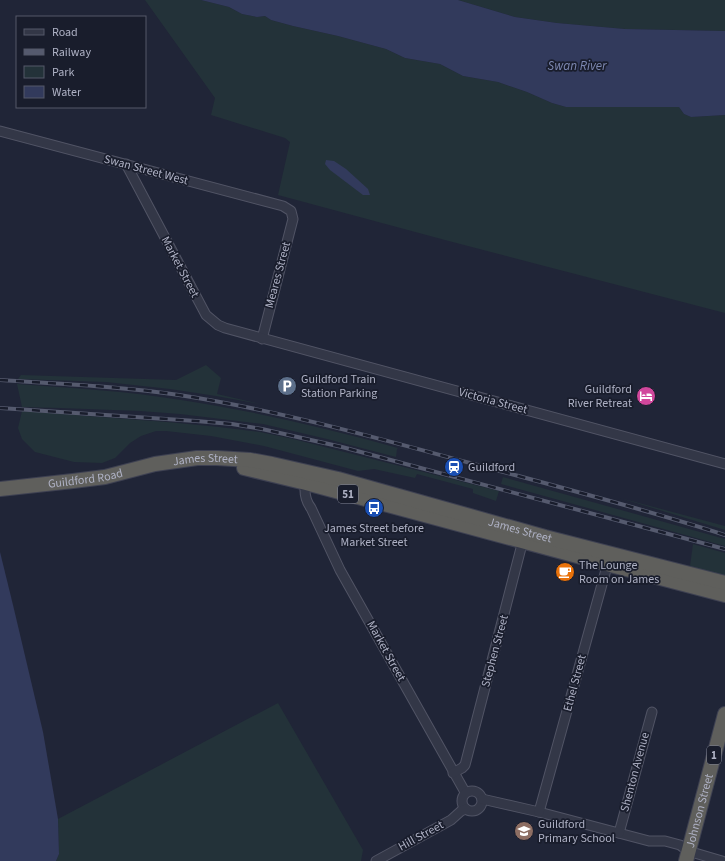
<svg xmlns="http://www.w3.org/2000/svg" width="725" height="861" viewBox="0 0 725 861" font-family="'Source Sans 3',sans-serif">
  <rect width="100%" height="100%" fill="#202537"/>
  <!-- green -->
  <g fill="#233239">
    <polygon points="145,0 201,0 229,7 242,14 257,17 265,16 271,20 293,26 338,36 386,49 405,58 440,64 463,76 498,82 527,92 552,103 566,107 679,107 684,114 691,117 725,115 725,313 445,240 278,195 290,142 285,138 211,115 215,98"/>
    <polygon points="458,0 725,0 725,31 625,29 557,23 515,17"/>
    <polygon points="206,365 221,378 217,394 260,404 216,396 170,389 106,382 18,379 21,375 176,380"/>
    <path d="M 17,384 C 72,388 127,391 181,400 C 254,411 326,428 398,448 L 397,449 L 396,457 L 327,439 L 263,424 L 180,414 L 140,411 L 60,408 L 22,407 Z"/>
    <polygon points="22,411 167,422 219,427 260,432 293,439 499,491 496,501 473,493 473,489 417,474 415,478 374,469 358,471 264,446 211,436 166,431 156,431 141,436 130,443 115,458 102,463 74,462 35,452 22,439 18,428"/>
    <polygon points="503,477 725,539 725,546 501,484"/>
    <polygon points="620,498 725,526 725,530"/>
    <polygon points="693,544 725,553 725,578 694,569 690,566"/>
    <polygon points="278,703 363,850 361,861 56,861 59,854 58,819"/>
  </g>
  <!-- water -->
  <g fill="#323a5c">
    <polygon points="201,0 458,0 515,17 557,23 625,29 725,31 725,115 691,117 684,114 679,107 566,107 552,103 527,92 498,82 463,76 440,64 405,58 386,49 338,36 293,26 271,20 265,16 257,17 242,14 229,7"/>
    <polygon points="326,160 334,161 346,169 368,189 370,195 363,195 330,170 325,164"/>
    <polygon points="0,552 13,605 43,732 58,819 59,854 56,861 0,861"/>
  </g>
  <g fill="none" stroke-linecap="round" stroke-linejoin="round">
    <!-- minor casing -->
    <g stroke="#515465" stroke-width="11">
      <g id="minor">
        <polyline points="0,131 283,206 291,211 293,219 262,339"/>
        <polyline points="126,164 206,315 218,325 225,328 725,464"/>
        <path d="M 306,479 C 304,489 304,499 311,508 L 340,570 L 465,792"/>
        <polyline points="453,773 462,768 465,765 521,548 523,542 523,536"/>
        <circle cx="472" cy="801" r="10"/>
        <polyline points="482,799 539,812 649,841 665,841 680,845 688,851 722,861"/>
        <polyline points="539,812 609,559"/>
        <polyline points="619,833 652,712"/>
        <polyline points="376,861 451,820 461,811 466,809"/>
      </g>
    </g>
    <!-- trunk casing -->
    <g stroke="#3e4152" stroke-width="16">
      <g id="trunk">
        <polyline points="244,468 306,483 607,564 725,595"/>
        <path id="s1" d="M 0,489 L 73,481 L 105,477 L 155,464 L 197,458 L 217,458 L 250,460 L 272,464 L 338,479 L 545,537 L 725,583"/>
        <path id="s2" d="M 686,861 L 725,714"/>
      </g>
    </g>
    <!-- minor -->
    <use href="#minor" stroke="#333747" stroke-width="9"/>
    <!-- trunk -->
    <use href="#trunk" stroke="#5f5f5c" stroke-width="14"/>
    <!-- rail casing -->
    <g stroke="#555a6e" stroke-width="4">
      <g id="rail">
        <path d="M 0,380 C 60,384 120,386 179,395 C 277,410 373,437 470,463 C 555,486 641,508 725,535"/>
        <polyline points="0,408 196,421 232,424 262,429 342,447 725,549"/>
      </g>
    </g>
    <!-- rail -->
    <use href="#rail" stroke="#191d2c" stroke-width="2.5" stroke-dasharray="8" stroke-linecap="butt"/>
  </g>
  <!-- icons -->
  <defs>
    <g id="parking-disc" transform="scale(1)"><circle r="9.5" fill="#5c6f8a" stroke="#191d2c"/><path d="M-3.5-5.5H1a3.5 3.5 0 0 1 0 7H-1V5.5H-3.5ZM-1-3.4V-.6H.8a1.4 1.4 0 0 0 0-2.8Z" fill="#fff"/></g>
    <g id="hotel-disc" transform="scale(1)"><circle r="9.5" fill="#d1479c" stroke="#191d2c"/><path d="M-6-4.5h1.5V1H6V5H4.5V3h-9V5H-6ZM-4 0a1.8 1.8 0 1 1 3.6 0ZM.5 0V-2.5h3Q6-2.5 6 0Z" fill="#fff"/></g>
    <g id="station-disc" transform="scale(1)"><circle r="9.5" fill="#1a4fb4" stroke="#191d2c"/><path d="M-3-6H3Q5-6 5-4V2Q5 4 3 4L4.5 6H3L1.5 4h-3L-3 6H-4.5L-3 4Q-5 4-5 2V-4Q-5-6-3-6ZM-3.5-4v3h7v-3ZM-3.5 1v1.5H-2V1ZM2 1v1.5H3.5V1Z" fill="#fff"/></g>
    <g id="bus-disc" transform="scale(1)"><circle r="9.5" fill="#1a4fb4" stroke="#191d2c"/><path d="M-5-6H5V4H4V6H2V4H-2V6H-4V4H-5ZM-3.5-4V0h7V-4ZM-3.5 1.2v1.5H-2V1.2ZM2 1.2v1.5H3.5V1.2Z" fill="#fff"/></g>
    <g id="cafe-disc" transform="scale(1)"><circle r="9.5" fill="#e8710a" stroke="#191d2c"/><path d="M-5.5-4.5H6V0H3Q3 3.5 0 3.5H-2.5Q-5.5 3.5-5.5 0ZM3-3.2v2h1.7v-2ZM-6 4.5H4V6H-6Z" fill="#fff"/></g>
    <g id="school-disc" transform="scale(1)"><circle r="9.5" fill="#8d6e63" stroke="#191d2c"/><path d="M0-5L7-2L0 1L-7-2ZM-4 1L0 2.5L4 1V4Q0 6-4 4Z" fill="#fff"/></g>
  </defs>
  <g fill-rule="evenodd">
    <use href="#parking-disc" x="287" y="386"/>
    <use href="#hotel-disc" x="646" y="396"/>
    <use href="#station-disc" x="454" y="467"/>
    <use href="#bus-disc" x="374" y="508"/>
    <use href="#cafe-disc" x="565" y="572"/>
    <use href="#school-disc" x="524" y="831"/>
  </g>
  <g text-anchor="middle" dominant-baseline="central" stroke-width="3.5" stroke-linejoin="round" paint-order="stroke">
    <!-- shield labels -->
    <g fill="#191d2c" stroke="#818596" stroke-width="1">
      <rect x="338" y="485" width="20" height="18" rx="3"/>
      <rect x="707" y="746" width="14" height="18" rx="3"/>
    </g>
    <g font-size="11" font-weight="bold" fill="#aeb1c4">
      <text x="348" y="494">51</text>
      <text x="714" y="755">1</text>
    </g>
    <!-- street labels -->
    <g font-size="12" fill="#aeb1c4" stroke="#191d2c">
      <text transform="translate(146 170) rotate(15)">Swan Street West</text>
      <text transform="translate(180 267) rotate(62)">Market Street</text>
      <text transform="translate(278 275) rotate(-75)">Meares Street</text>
      <text transform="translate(493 401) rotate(15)">Victoria Street</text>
      <text stroke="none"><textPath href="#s1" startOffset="208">James Street</textPath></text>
      <text stroke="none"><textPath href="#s1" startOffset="86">Guildford Road</textPath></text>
      <text stroke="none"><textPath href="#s1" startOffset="532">James Street</textPath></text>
      <text transform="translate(386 651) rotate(61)">Market Street</text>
      <text transform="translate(495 651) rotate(-75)">Stephen Street</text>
      <text transform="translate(575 683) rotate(-75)">Ethel Street</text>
      <text transform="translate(635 772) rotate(-75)">Shenton Avenue</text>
      <text stroke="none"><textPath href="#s2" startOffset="52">Johnson Street</textPath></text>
      <text transform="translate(421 836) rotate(-29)">Hill Street</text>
    </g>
    <!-- poi labels -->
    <g font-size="12" fill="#aeb1c4" stroke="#191d2c" text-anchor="start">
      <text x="301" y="379">Guildford Train<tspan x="301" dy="14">Station Parking</tspan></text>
      <text x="632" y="389" text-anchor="end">Guildford<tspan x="632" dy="14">River Retreat</tspan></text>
      <text x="468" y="467">Guildford</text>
      <text x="374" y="528" text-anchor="middle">James Street before<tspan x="374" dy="14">Market Street</tspan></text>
      <text x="579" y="565">The Lounge<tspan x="579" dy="14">Room on James</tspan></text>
      <text x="538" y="824">Guildford<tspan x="538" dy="14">Primary School</tspan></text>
    </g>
    <!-- water labels -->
    <g font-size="13" font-style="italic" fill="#7d88b1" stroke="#191d2c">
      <text x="577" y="66">Swan River</text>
    </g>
  </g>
  <!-- legend -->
  <rect x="16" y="16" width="130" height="92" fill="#191d2c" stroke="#555869"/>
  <rect x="24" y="29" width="20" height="6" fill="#333747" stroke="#555869"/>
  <text x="52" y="36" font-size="12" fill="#aeb1c4">Road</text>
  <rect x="24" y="49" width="20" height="6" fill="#555a6e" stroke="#555869"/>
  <text x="52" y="56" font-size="12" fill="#aeb1c4">Railway</text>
  <rect x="24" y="66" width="20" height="12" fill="#233239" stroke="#555869"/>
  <text x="52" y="76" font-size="12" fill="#aeb1c4">Park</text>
  <rect x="24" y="86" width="20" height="12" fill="#323a5c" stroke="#555869"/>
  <text x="52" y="96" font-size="12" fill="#aeb1c4">Water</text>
</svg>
